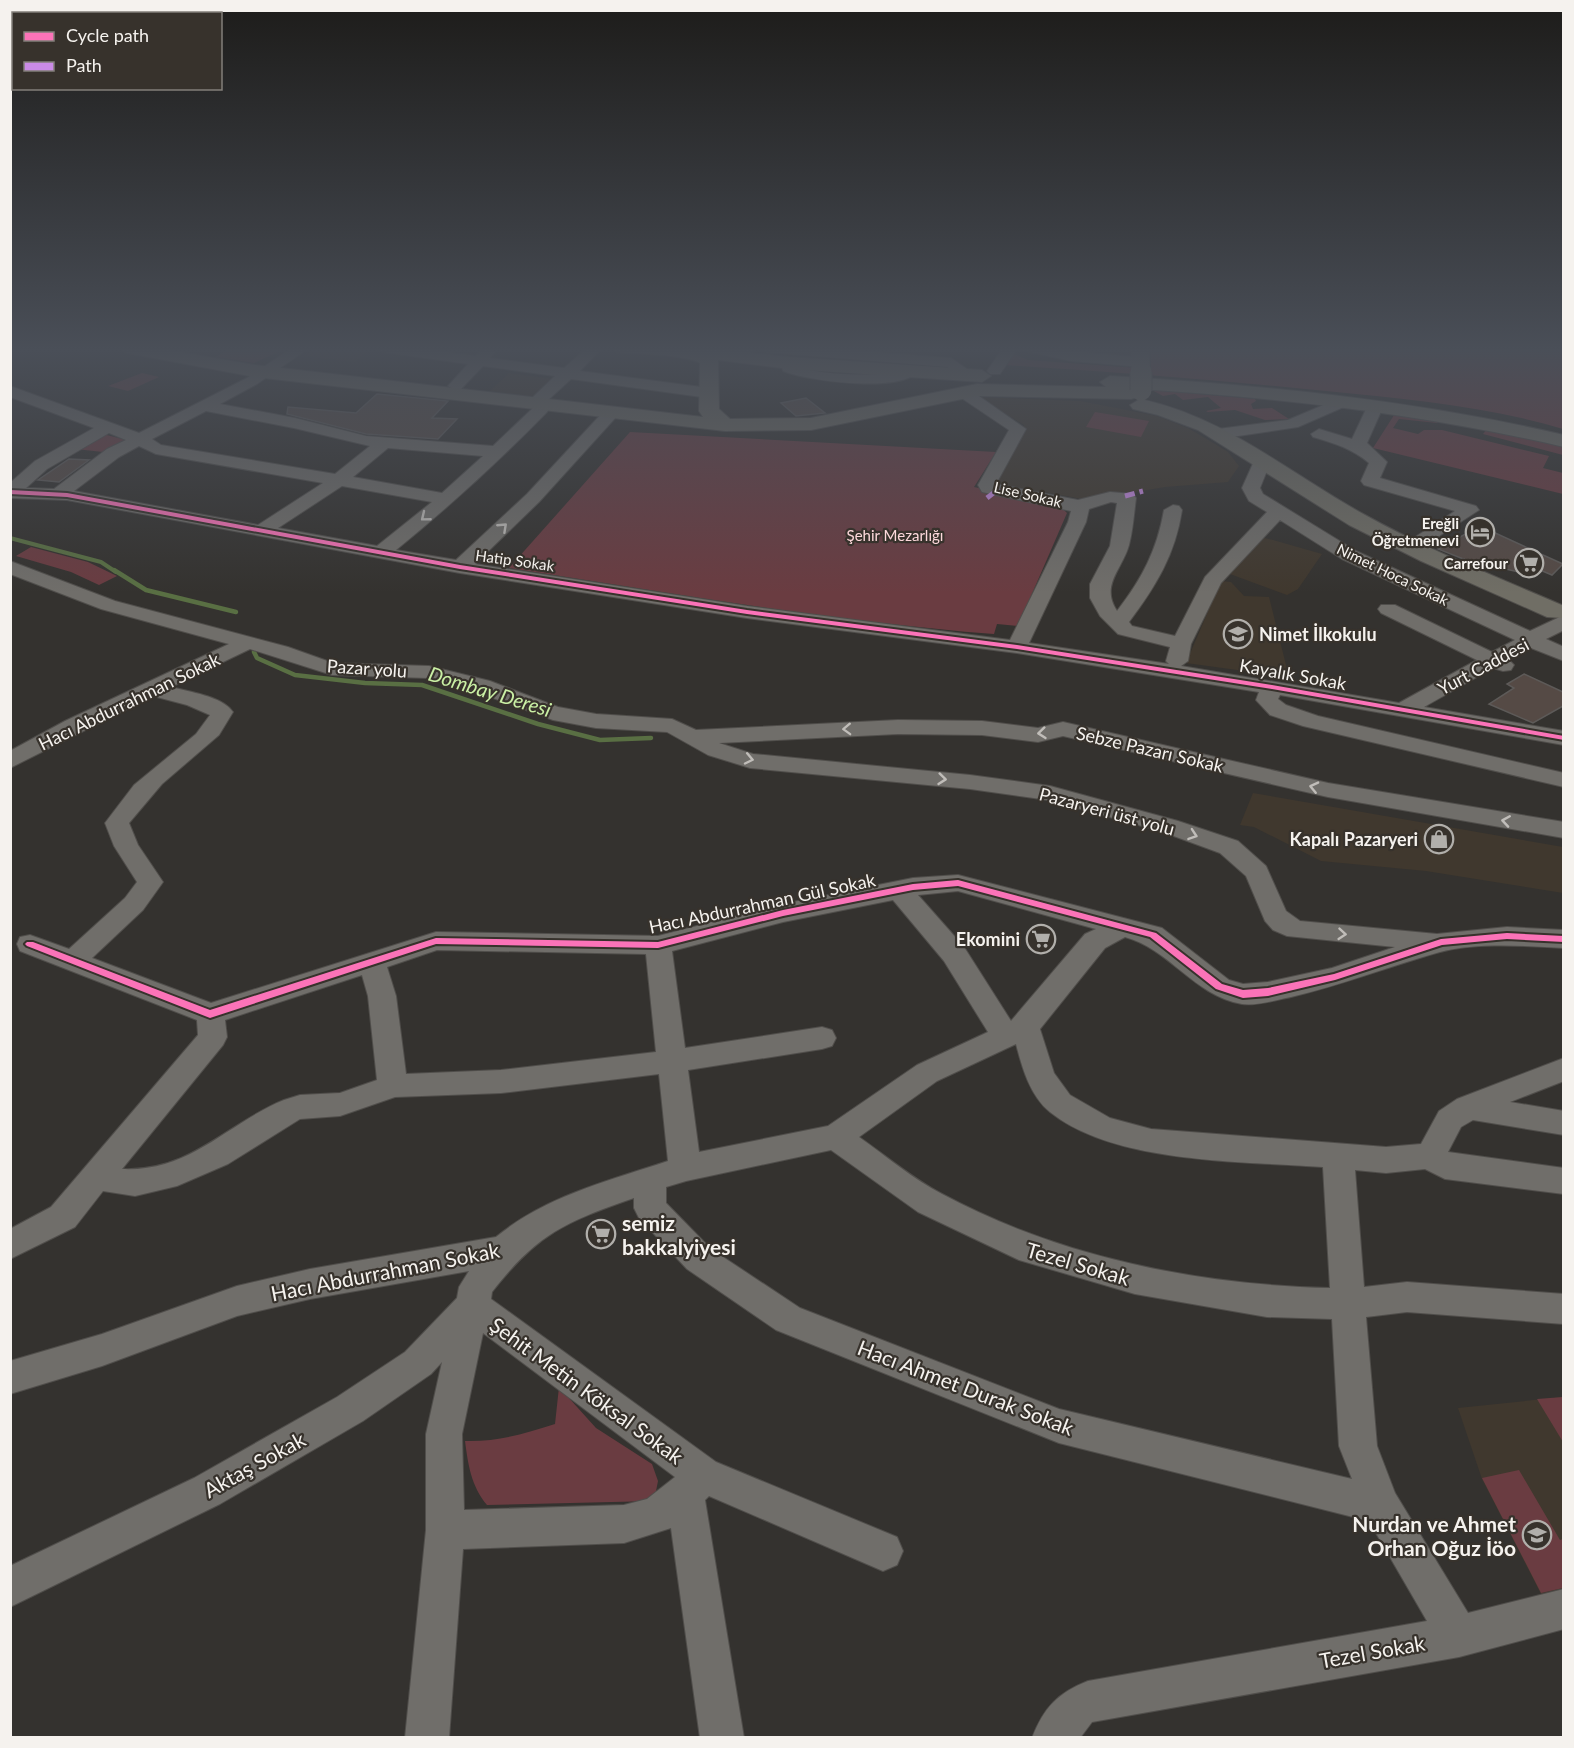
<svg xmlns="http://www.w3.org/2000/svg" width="1574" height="1748" viewBox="0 0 1574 1748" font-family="Lato,sans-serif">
  <rect width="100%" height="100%" fill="#34322f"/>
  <!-- built -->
  <g fill="#40382e">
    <polygon points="316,348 371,348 355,362 305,356"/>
    <polygon points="509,373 553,379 535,397 490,391"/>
    <polygon points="978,397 1080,401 1157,416 1188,428 1215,444 1228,452 1239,466 1228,482 1165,487 1088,500 997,484 1024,425"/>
    <polygon points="1256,536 1273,540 1322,554 1298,589 1287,595 1230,574"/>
    <polygon points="1221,581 1231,582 1244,596 1269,597 1289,677 1186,663"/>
    <polygon points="1253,793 1563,847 1563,893 1426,871 1321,861 1254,827 1240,825"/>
    <polygon points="1563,1397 1563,1591 1542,1596 1482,1479 1458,1408"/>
  </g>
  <!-- green -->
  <g fill="#6a3c41">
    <polygon points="230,348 287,348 254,363 216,357"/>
    <path d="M 1150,348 L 1563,348 L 1563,429 C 1487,406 1405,399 1326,391 C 1219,380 1112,372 1004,365 L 1009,352 L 1028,360 L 1151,369 Z"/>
    <polygon points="142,373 159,377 128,391 108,386"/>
    <polygon points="1152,390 1255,399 1256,401 1251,404 1253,409 1272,408 1289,419 1265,420 1235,410 1208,412 1206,411 1221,408 1208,397 1183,400 1175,394 1163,396"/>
    <polygon points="1095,412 1149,421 1141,437 1086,427"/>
    <polygon points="1396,412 1487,426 1563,445 1563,455 1483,434 1487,429 1439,420 1437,423 1399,419 1393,428 1418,434 1424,430 1442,430 1549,456 1543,468 1563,473 1563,494 1373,448"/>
    <path d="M 630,432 L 996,452 L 974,487 L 1060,506 L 1067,513 L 1018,626 L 997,624 L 994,634 C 831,621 670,593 509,568 Z"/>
    <polygon points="103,434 126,440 103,452 75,449"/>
    <polygon points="31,547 88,562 117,576 99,585 71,572 16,556"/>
    <path d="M 559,1387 L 596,1428 L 652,1464 L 658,1481 L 654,1501 L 487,1505 C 471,1486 468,1464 465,1441 C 497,1442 524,1434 555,1424 Z"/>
    <polygon points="1563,1397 1564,1397 1563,1442 1537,1399"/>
    <polygon points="1519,1470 1560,1540 1563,1539 1563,1588 1541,1593 1482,1478"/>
  </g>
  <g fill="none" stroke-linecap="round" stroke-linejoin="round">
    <!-- stream-far1 -->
    <polyline stroke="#596f43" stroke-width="4" points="10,538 101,562 116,572"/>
    <!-- stream -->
    <g stroke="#596f43" stroke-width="4.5">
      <polyline points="114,570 146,590 236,612"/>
      <polyline points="254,652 257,658 295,675 365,683 422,685 538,724 600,740 651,738"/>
    </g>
  </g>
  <!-- building -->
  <g fill="#554a45" stroke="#5d5a58" stroke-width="1.5">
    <polygon points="377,394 448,401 432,418 457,419 438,439 366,434 287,414 288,407 356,413"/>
    <polygon points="806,398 825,413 796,416 781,403"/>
    <polygon points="69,459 89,460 59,482 38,480"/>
    <polygon points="1480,526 1543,555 1563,564 1552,575 1533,567 1523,573 1466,560 1438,549"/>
    <polygon points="1524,674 1563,692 1563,706 1533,723 1489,704 1514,688 1507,684"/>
  </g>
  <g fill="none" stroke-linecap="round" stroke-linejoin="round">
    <!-- minor casing -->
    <g stroke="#504e4b" stroke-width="2">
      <g id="minor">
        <path d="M 292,348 L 309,348 L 257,384 L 220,404 L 295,418 L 366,436 L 493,446 L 533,408 L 531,400 L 533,397 L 555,376 L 483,366 L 461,389 L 456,391 L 448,386 L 468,364 L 383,352 L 376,348 L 414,348 L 476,356 L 483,349 L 489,348 L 495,352 L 490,358 L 564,368 L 587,348 L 602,348 L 580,371 L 709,388 L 717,393 L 709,398 L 571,379 L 547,401 L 549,409 L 547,412 C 498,462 450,506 396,550 L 456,560 L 527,494 L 605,410 L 617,410 L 619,413 L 617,416 L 539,502 L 475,564 L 747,606 L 1010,640 L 1068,522 L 1071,511 L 982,492 L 978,485 L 1009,430 L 957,395 L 955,392 L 957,389 L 969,389 L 1026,429 L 996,484 L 1078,500 L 1110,492 L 1133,494 L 1136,498 C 1134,513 1133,530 1129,545 C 1122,570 1100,585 1117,611 C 1142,579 1157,550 1164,510 L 1173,505 L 1179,506 L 1182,510 C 1175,555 1156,586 1129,622 L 1132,626 L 1175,636 L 1205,577 L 1267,512 L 1249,501 L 1242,488 L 1255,459 L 1267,459 L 1270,463 L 1260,488 L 1263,494 L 1356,551 L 1530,631 L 1564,615 L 1564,630 L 1546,639 L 1564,647 L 1564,661 L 1531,648 L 1509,660 L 1514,665 L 1511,670 L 1503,671 L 1493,668 L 1424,707 L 1564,731 L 1564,745 L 1280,695 L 1278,699 L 1286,705 L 1318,716 L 1564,773 L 1564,787 L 1303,726 L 1270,715 L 1256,700 L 1259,692 L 1017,653 L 747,618 L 460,573 L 67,500 L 10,498 L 10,483 L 35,461 L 94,428 L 10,397 L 10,386 L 139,433 L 247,378 ZM 206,411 L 294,428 L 370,446 L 335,474 L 161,445 L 152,439 ZM 109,433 L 126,440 L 107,449 L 54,489 L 26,488 L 47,469 ZM 139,446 L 156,454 L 323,483 L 258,525 L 74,491 L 119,457 ZM 388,448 L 483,456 L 442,493 L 353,477 ZM 342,486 L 432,502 L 377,546 L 278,528 ZM 1111,502 L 1117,503 L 1110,546 L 1090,584 L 1090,598 L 1100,616 L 1118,634 L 1170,647 L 1166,661 L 1169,664 L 1029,643 L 1086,522 L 1089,509 ZM 1280,520 L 1342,559 L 1515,640 L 1492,652 L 1395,605 L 1381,605 L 1378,609 L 1381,613 L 1477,660 L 1399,703 L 1181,666 L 1188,661 L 1191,644 L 1221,583 Z"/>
        <polygon points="610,348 697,350 699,353 692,357 617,352"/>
        <path d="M 732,348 L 818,348 L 951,358 L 967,369 L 959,374 L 947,367 L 764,352 L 757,349 C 751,354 736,355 732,348 Z"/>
        <path d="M 1003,348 C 1049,348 1095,354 1141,357 L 1149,362 L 1141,367 L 1071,361 L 1017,349 L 1000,374 L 990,374 L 987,371 Z"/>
        <path d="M 789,358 L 794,360 L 796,366 C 818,375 867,376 891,373 C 898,373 903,369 909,367 L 917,372 C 899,393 807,381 783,371 L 781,363 Z"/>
        <polygon points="1340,398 1346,400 1348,403 1346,406 1298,427 1218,439 1210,434 1218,429 1288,420"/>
        <path d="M 1375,402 L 1383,407 L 1367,443 L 1387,462 L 1380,478 L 1476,506 L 1479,510 L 1416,551 L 1409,553 L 1400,547 L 1455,511 L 1364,485 L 1361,481 L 1369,463 C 1353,449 1334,443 1313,437 L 1311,434 L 1319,429 L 1352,439 L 1367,407 Z"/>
        <path d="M 10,561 L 115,601 L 288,647 L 333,663 L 429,666 L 490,681 L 558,707 L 596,714 L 672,719 L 696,730 L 898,720 L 982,721 L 1038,728 L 1063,722 L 1328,783 L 1564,822 L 1564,838 L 1328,797 L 1063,736 L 1038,742 L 982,735 L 898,734 L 719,743 L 753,754 L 970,775 L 1050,786 L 1178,821 L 1238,841 L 1266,866 L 1286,911 L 1300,921 L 1437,934 L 1507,927 L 1564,930 L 1564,948 C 1525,946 1477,942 1440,952 C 1390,966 1342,985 1291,997 C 1276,1000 1257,1006 1242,1004 C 1194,996 1170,949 1125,937 L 1105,948 L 1040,1029 L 1054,1073 L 1070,1095 L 1110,1118 L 1151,1129 L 1386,1147 L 1421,1144 L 1439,1111 L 1457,1099 L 1564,1058 L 1564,1081 L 1510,1102 L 1564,1111 L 1564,1135 L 1473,1120 L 1461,1127 L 1448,1152 L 1564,1168 L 1564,1194 L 1445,1179 L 1425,1169 L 1386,1173 L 1355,1170 L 1364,1287 L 1407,1282 L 1564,1294 L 1564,1324 L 1407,1312 L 1366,1317 L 1377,1446 L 1395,1493 L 1468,1613 L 1564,1589 L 1564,1629 L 1459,1657 L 1092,1722 L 1080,1738 L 1032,1738 C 1044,1707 1058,1693 1088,1681 L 1427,1621 L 1369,1521 L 1059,1443 L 776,1330 L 687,1269 L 639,1218 L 634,1208 L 634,1198 C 565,1222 537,1234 492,1292 L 491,1299 L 716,1462 L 897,1537 L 903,1551 L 897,1565 L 883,1571 L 709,1496 L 705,1500 L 744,1738 L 700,1738 L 671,1528 L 624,1543 L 463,1549 L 449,1738 L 405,1738 L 426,1530 L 426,1434 L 442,1362 L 431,1374 L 363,1421 L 220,1504 L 10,1607 L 10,1566 L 194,1478 L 337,1397 L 405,1352 L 457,1298 L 459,1287 L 469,1271 L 310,1299 L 237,1316 L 102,1366 L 10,1394 L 10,1361 L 102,1334 L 237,1286 L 310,1269 L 496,1237 C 546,1196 608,1181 668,1161 L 659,1074 L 501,1093 L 395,1097 L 340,1116 L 300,1119 L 228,1164 L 177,1186 L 135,1196 L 103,1191 L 75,1227 L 10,1259 L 10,1229 L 51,1207 L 198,1035 L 197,1020 L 20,951 L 17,944 L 20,937 L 30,935 L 69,949 L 125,898 L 137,882 L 114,846 L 105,823 L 134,785 L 196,734 L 210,715 L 187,705 L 153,696 L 10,768 L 10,751 L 65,721 L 229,644 L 101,609 L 10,574 ZM 250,649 L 332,675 L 428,678 L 474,691 L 553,720 L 596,728 L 667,732 L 708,755 L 750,768 L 970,789 L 1048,800 L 1160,831 L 1220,853 L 1246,876 L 1265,921 L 1273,930 L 1287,936 L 1395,947 L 1332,968 L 1268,982 L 1243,984 L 1229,980 L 1162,928 L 958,875 L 913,878 L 783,904 L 658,936 L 436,932 L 211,1003 L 92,958 L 143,910 L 163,882 L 138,845 L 129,823 L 162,784 L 219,735 L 233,712 C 222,696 189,692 171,687 ZM 958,891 L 1096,929 L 1085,934 L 1011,1021 L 964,947 L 918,895 ZM 893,900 L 944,961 L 988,1032 L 917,1065 L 828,1126 L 699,1152 L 688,1070 L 822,1049 L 832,1046 L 836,1038 L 832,1030 L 822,1027 L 685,1048 L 672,951 L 783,922 ZM 437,950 L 646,954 L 656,1052 L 501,1070 L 406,1074 L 396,996 L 387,967 ZM 362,975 L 368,996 L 377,1080 L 340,1093 L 300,1095 L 284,1100 C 227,1123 191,1172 122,1169 L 223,1045 L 227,1037 L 225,1020 ZM 1016,1044 C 1022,1067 1030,1096 1050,1112 C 1115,1164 1242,1161 1323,1167 L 1330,1288 C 1198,1285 1059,1257 942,1194 C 913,1179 886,1156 859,1137 L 937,1081 ZM 831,1150 L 918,1212 L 1019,1260 L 1135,1294 L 1267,1317 L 1332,1319 L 1339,1446 L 1352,1479 L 1059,1409 L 800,1308 L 711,1249 L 666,1203 L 666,1187 L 686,1181 ZM 483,1333 L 675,1477 L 647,1499 L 624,1505 L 464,1510 L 462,1434 Z"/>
      </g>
    </g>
    <!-- major casing -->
    <g stroke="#504e4b" stroke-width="2">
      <g id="major">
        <path d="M 118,348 L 157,348 L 255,365 L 703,417 L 699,411 L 700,363 C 687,355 657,358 650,348 L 705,348 L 789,357 L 982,370 L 991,376 L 982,382 L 789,369 L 718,360 L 719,409 L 730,419 L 811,418 L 977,384 L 1106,387 L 1100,382 L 1110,376 C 1263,385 1414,400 1564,435 L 1564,447 C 1423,414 1282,398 1138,389 L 1141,393 L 1138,397 L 1131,399 L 977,396 L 811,430 L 725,431 L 255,377 L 127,353 Z"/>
        <polygon points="1131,348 1149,348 1150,372 1148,376 1141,378 1132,372"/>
        <path d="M 1140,399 C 1226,417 1290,474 1365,515 C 1428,550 1497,577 1564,606 L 1564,618 L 1547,617 L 1421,561 L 1349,525 L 1198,430 L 1158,415 L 1133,409 L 1130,405 Z"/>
      </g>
    </g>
    <!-- minor -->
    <use href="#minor" fill="#706e6a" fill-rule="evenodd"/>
    <!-- major -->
    <use href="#major" fill="#706e65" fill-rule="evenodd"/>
    <!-- major-bridge casing -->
    <g stroke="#504e4b" stroke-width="23" stroke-linecap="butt">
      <polyline id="major-bridge" points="1141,372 1141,390"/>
    </g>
    <!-- major-bridge -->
    <use href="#major-bridge" stroke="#706e65" stroke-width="21"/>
    <!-- quiet -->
    <g stroke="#ca8be6" stroke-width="5" stroke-dasharray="10 5" stroke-linecap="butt">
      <polyline points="1125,496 1143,491"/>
      <polyline points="987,498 996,491 1004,492"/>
    </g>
    <!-- cycleway casing -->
    <g stroke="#37322c" stroke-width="4">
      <g id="cycleway">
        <polygon points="10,490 67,493 460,565 747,610 1017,645 1272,685 1564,736 1564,740 1272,689 1017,649 747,614 460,569 67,497 10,494"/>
        <polygon points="958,880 1156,933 1222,984 1243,990 1268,988 1334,974 1441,939 1507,933 1564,936 1564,942 1507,939 1442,945 1335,980 1268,996 1243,998 1216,989 1150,937 958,886 913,890 783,916 658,948 436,944 210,1018 27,946 25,944 27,942 33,942 210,1010 436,938 658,942 783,910 913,884"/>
      </g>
    </g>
    <!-- cycleway -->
    <use href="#cycleway" fill="#fb73b8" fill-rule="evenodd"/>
  </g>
  <!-- one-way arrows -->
  <defs><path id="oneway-chevron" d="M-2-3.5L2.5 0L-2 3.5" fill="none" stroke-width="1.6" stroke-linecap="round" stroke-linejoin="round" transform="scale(1.5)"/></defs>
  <g stroke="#c0bdb9">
    <use href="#oneway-chevron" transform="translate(425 517) rotate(141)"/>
    <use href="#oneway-chevron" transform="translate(503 527) rotate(-43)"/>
    <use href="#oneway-chevron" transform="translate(847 729) rotate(178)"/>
    <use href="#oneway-chevron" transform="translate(1042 733) rotate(174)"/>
    <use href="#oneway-chevron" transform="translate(749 759) rotate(12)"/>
    <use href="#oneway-chevron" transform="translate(942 779) rotate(6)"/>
    <use href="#oneway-chevron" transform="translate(1314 787) rotate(-167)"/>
    <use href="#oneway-chevron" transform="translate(1506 821) rotate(-171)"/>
    <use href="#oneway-chevron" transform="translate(1193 835) rotate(19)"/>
    <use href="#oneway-chevron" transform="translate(1342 934) rotate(5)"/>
  </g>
  <!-- sky -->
  <linearGradient id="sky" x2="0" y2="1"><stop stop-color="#1d1c1a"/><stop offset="0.59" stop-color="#4a4f58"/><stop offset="1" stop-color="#4a4f58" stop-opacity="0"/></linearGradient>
  <rect width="1574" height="593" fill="url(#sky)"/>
  <!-- icons -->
  <defs>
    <g id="hotel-ring" transform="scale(1.5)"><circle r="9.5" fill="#37322c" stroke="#b1afab" stroke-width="1.5"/><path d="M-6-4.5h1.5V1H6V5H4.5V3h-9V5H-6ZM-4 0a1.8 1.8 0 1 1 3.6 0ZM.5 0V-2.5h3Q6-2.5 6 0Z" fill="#b1afab"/></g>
    <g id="supermarket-ring" transform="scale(1.5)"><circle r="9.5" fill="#37322c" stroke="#b1afab" stroke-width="1.5"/><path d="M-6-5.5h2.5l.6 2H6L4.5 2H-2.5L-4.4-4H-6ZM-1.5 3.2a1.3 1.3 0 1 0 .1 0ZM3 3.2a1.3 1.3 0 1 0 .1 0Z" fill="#b1afab"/></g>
    <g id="school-ring" transform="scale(1.5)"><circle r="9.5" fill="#37322c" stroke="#b1afab" stroke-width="1.5"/><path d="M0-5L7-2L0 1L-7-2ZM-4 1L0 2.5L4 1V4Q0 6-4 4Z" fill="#b1afab"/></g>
    <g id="shop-ring" transform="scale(1.5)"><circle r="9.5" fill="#37322c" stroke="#b1afab" stroke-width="1.5"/><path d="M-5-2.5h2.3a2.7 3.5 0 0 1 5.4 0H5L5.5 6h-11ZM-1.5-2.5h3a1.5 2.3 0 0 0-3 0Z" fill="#b1afab"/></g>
  </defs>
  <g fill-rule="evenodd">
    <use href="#hotel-ring" x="1480" y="532"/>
    <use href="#supermarket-ring" x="1529" y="563"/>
    <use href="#school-ring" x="1238" y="634"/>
    <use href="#shop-ring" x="1439" y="839"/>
    <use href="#supermarket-ring" x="1041" y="939"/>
    <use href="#supermarket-ring" x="601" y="1234"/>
    <use href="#school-ring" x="1537" y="1535"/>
  </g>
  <g text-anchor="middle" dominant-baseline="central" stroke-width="4.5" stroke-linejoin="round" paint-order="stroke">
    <!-- far-street labels -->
    <g font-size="15" fill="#f5f2ee" stroke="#37322c">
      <text transform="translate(1028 494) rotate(13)">Lise Sokak</text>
      <text transform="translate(515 560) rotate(8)">Hatip Sokak</text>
      <text transform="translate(1393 574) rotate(26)">Nimet Hoca Sokak</text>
    </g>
    <!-- far-poi labels -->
    <g font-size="15" font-weight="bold" fill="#f5f2ee" stroke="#37322c" text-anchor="end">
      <text x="1459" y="523">Ereğli<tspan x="1459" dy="17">Öğretmenevi</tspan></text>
      <text x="1508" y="563">Carrefour</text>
    </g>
    <!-- far-park labels -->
    <g font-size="15" fill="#fdd8db" stroke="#37322c">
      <text x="895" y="535">Şehir Mezarlığı</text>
    </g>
    <!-- poi labels -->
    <g font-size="18" font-weight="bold" fill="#f5f2ee" stroke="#37322c" text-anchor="end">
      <text x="1259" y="634" text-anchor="start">Nimet İlkokulu</text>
      <text x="1418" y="839">Kapalı Pazaryeri</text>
      <text x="1020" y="939">Ekomini</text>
    </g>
    <!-- street labels -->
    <g font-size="18" fill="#f5f2ee" stroke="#37322c">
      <text transform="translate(1483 666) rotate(-28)">Yurt Caddesi</text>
      <text transform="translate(367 668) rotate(4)">Pazar yolu</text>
      <text transform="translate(1293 674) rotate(10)">Kayalık Sokak</text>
      <text transform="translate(129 701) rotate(-26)">Hacı Abdurrahman Sokak</text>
      <text transform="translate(1150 749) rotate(13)">Sebze Pazarı Sokak</text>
      <text transform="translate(1107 811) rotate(15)">Pazaryeri üst yolu</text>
      <text transform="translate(762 903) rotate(-12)">Hacı Abdurrahman Gül Sokak</text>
    </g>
    <!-- water labels -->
    <g font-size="20" font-style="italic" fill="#caf0a5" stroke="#37322c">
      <text transform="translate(490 691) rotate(17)">Dombay Deresi</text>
    </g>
    <!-- near-poi labels -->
    <g font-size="21" font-weight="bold" fill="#f5f2ee" stroke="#37322c" text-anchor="start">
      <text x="622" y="1222">semiz<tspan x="622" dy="24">bakkalyiyesi</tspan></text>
      <text x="1516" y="1523" text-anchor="end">Nurdan ve Ahmet<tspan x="1516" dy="24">Orhan Oğuz İöo</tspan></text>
    </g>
    <!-- near-street labels -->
    <g font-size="21" fill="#f5f2ee" stroke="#37322c">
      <text transform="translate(1078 1263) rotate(16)">Tezel Sokak</text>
      <text transform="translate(385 1271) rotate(-11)">Hacı Abdurrahman Sokak</text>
      <text transform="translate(966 1387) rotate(21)">Hacı Ahmet Durak Sokak</text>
      <text transform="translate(587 1390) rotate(36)">Şehit Metin Köksal Sokak</text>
      <text transform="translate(254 1464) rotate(-29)">Aktaş Sokak</text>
      <text transform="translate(1372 1651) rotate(-10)">Tezel Sokak</text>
    </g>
  </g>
  <!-- border -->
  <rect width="1574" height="1748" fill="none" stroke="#f5f2ee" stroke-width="24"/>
  <!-- legend -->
  <rect x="12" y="12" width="210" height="78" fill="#37322c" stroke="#837f7a" stroke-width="1.5"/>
  <rect x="24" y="32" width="30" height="9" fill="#fb73b8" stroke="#837f7a" stroke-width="1.5"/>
  <text x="66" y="42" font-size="18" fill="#f5f2ee">Cycle path</text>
  <rect x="24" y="62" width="30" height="9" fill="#ca8be6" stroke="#837f7a" stroke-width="1.5"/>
  <text x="66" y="72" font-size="18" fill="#f5f2ee">Path</text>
</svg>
